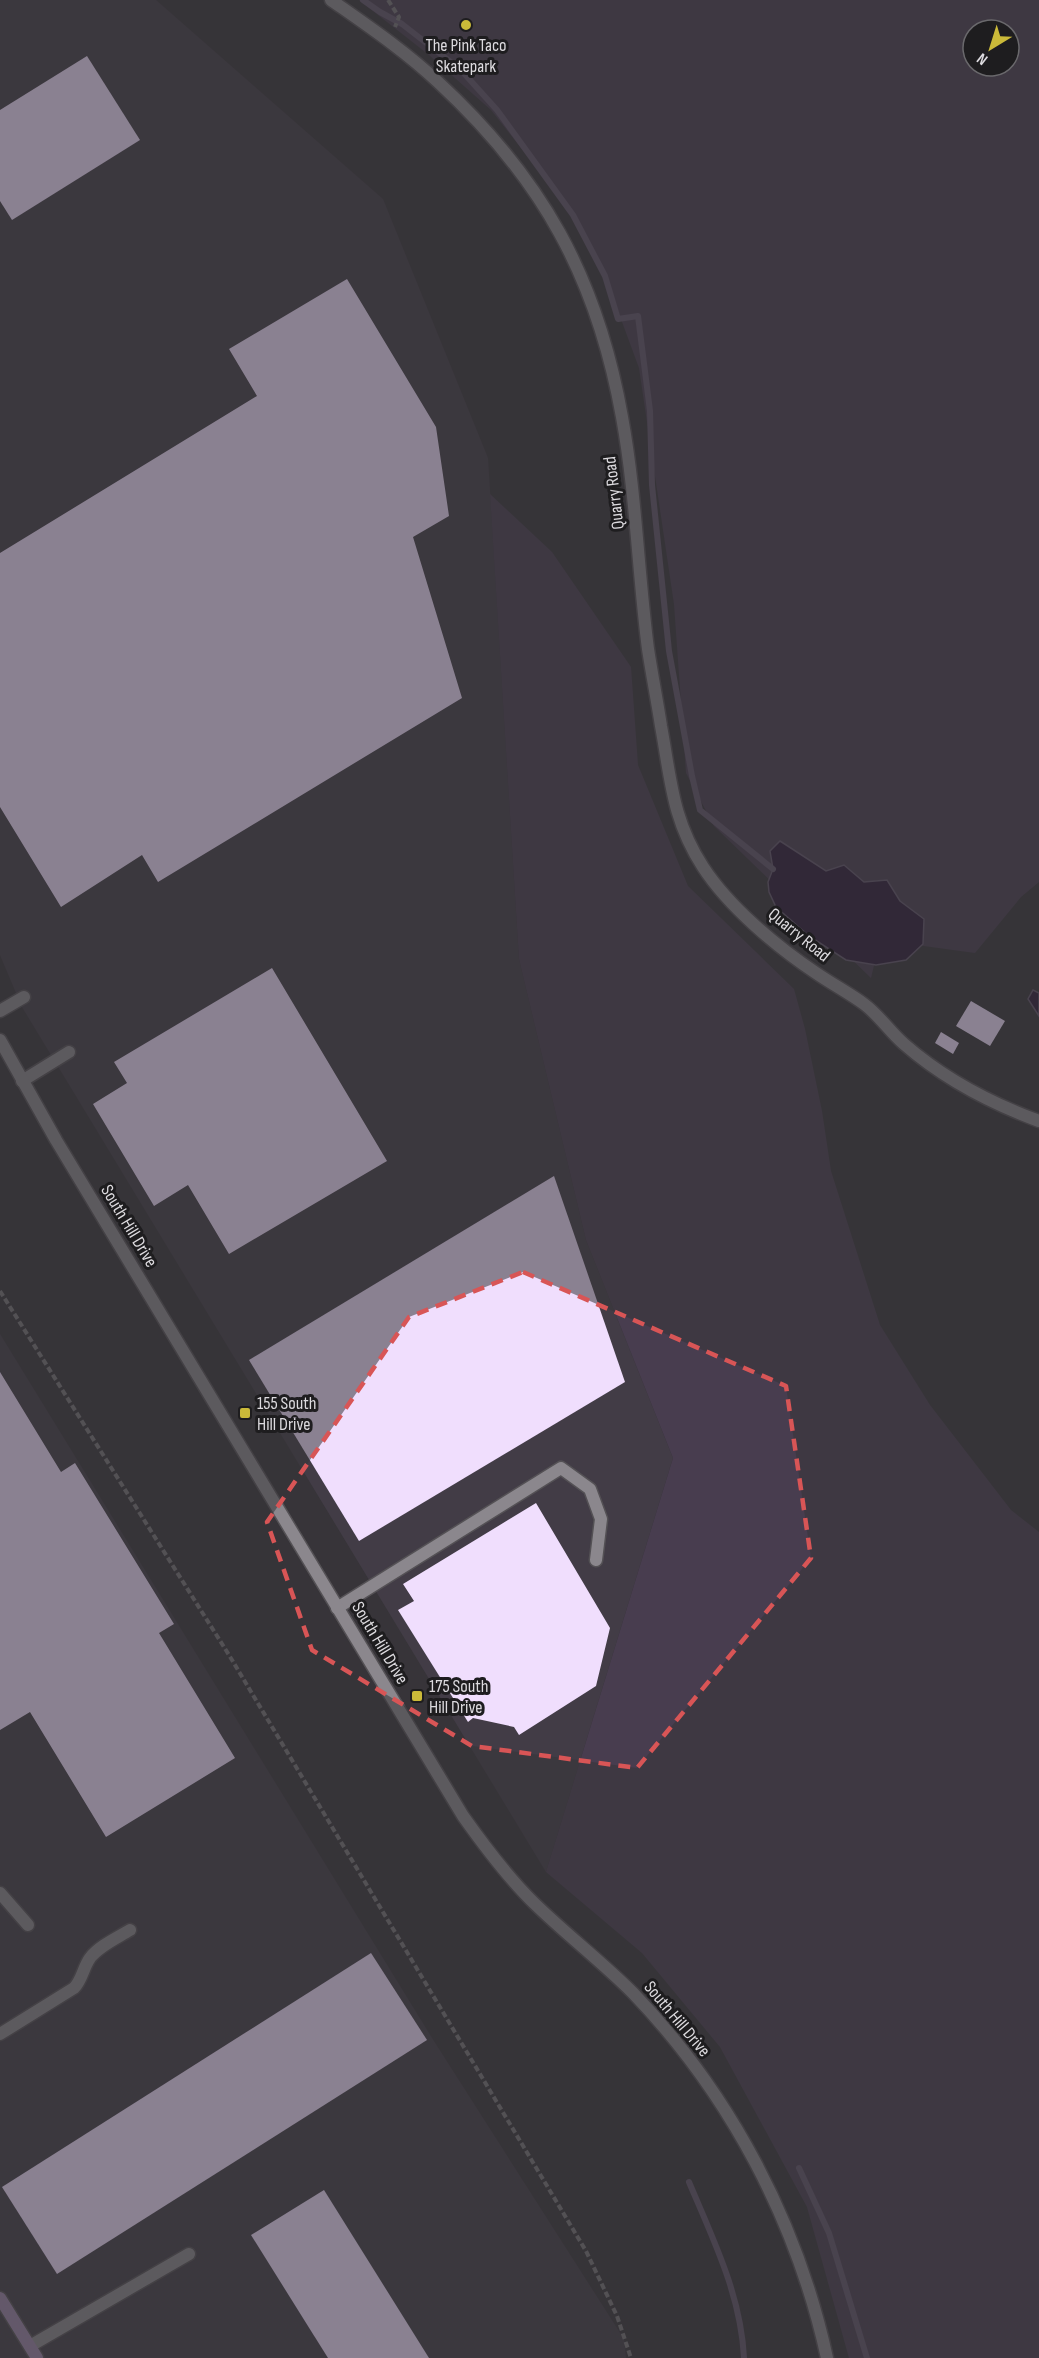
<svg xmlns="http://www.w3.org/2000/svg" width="1039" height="2358" viewBox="0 0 1039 2358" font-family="'Sofia Sans Condensed',sans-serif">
  <rect width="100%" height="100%" fill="#373439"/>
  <!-- built -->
  <g fill="#423c46">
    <polygon points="0,0 156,0 383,199 488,458 519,959 586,1240 673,1458 546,1872 22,1007 0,955"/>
    <polygon points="0,1334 432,2038 624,2339 626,2358 0,2358"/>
  </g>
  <!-- green -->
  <g fill="#483d4f" fill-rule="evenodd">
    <path d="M 359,0 L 1039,0 L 1039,882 L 1021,897 L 975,953 L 880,940 L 871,978 L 714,826 L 686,773 L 674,604 L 639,368 L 603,270 L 563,201 L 491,110 L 429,55 ZM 973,30 L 1009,30 L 1009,66 L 973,66 Z"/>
    <polygon points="490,494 552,552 631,667 638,765 688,886 794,989 805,1029 822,1111 831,1171 880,1325 930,1405 1011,1510 1039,1532 1039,2358 849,2358 807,2207 720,2047 642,1953 546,1872 673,1458 586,1240 519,959"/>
  </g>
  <!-- water -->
  <g fill="#2b1a36" stroke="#605469" stroke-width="1.5">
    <polygon points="780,841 826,871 844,865 864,882 887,880 900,901 924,919 923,944 906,960 876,965 846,960 809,936 776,907 769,892 768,882 773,869 770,851"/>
    <polygon points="1033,990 1039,993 1039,1016 1028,999"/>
  </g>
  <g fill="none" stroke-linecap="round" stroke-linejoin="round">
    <!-- stream -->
    <g stroke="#605469" stroke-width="6">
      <polyline points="363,0 380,12 402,24 461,70 497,110 573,215 605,276 618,319 638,316 650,411 652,485 669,651 692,776 700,810 773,869"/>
      <polyline points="799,2168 829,2233 867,2358"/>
      <path d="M 689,2182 C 713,2239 741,2295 744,2358"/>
    </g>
  </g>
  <!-- building -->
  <g fill="#f0defd">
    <polygon points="87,56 140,140 12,220 0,201 0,110"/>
    <polygon points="347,279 436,427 449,516 413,537 462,698 158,882 142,855 61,907 0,807 0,553 257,396 229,349"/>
    <polygon points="272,968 387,1161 229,1254 188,1185 154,1206 93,1104 127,1083 114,1062"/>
    <polygon points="971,1001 1005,1021 990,1046 956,1026"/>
    <polygon points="941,1032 959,1043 953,1054 935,1043"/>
    <polygon points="554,1176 625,1382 359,1541 249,1360"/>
    <polygon points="0,1372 61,1472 75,1463 174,1624 159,1633 235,1758 106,1837 30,1712 0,1730"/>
    <polygon points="536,1503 610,1628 596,1686 519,1735 514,1727 473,1718 468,1722 398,1610 414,1601 403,1584"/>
    <polygon points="371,1953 427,2040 57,2274 2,2187"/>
    <polygon points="324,2190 429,2358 328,2358 251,2235"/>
  </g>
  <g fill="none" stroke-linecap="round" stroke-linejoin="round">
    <!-- service casing -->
    <g stroke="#545155" stroke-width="15">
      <g id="service">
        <path d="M 331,0 C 368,26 405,51 438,82 C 542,178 597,277 622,417 C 636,493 638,572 648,649 C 652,675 657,700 661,726 C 671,780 672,819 703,867 C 729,907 777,947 816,973 C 832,984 849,993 864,1004 C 879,1015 890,1032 904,1044 C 944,1079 990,1103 1039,1121"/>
        <polyline points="0,1011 24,997"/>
        <polyline points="22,1081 69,1052"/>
        <polyline points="337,1608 561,1468 590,1489 601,1519 596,1560"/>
        <polyline points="0,1893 28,1925"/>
        <path d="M 0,2034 L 74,1988 C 82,1980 83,1968 90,1958 C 99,1946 117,1938 130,1930"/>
        <polyline points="30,2346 189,2254"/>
      </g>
    </g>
    <!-- tertiary casing -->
    <g stroke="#545155" stroke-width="15">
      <path id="tertiary" d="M 0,1040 L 56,1140 L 463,1816 C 485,1847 508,1878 535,1904 C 567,1935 602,1962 633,1993 C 730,2094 797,2221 827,2358"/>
    </g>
    <!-- secondary casing -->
    <g stroke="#545155" stroke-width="15">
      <polyline id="secondary" points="0,2298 37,2358"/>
    </g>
    <!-- path -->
    <g stroke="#757377" stroke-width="4" stroke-dasharray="6 3" stroke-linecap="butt">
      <polyline points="388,0 399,17 395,27"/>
      <polyline points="0,1291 229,1655 586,2251 617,2316 631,2358"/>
    </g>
    <!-- service -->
    <use href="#service" stroke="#8b878d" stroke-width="12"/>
    <!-- tertiary -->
    <use href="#tertiary" stroke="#8b878d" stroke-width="12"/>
    <!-- secondary -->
    <use href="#secondary" stroke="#9983a6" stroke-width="12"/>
  </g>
  <!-- marked area -->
  <path d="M0 0H1039V2358H0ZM 523,1272 L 786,1386 L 811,1558 L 637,1768 L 472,1746 L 312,1650 L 267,1522 L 409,1317 Z" fill="#373439" fill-opacity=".55" fill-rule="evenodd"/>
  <path fill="none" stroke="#d85556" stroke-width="4.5" stroke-dasharray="12 8" stroke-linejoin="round" d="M 523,1272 L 786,1386 L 811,1558 L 637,1768 L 472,1746 L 312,1650 L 267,1522 L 409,1317 Z"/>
  <!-- markers -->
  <g fill="#cbba39" stroke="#1e1d1f" stroke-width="2">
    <circle cx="466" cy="25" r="6"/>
    <rect x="239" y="1407" width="12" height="12" rx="3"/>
    <rect x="411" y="1690" width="12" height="12" rx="3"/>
  </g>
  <g text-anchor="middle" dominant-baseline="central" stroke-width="6" stroke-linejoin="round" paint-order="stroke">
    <!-- poi labels -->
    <g font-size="18" fill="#dddbdf" stroke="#1e1d1f" text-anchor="start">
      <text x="466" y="45" text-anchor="middle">The Pink Taco<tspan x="466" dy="21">Skatepark</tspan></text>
      <text x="257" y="1403">155 South<tspan x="257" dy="21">Hill Drive</tspan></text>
      <text x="429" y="1686">175 South<tspan x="429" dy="21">Hill Drive</tspan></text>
    </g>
    <!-- street labels -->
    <g font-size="18" fill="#dddbdf" stroke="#1e1d1f">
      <text transform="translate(614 493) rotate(-97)">Quarry Road</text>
      <text transform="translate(799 935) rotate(39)">Quarry Road</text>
      <text transform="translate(129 1226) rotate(59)">South Hill Drive</text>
      <text transform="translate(380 1643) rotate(59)">South Hill Drive</text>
      <text transform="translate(677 2019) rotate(50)">South Hill Drive</text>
    </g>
  </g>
  <!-- north arrow -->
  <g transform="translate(991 48) rotate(218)"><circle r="28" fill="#1e1d1f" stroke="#6a696c" stroke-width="1.5"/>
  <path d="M0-4.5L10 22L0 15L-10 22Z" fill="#cbba39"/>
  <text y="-9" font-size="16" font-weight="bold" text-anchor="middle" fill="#dddbdf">N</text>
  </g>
</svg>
